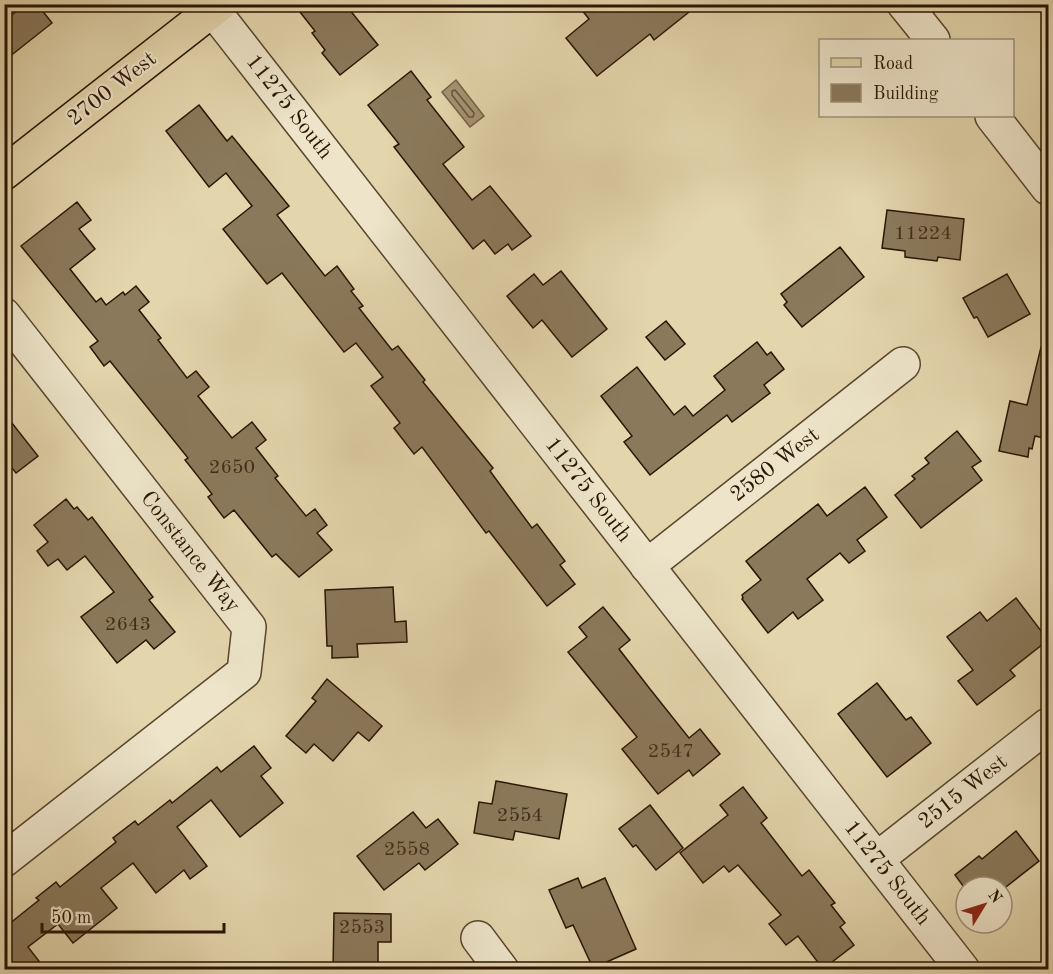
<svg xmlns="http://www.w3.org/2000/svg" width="1053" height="974" viewBox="0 0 1053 974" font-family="'Old Standard TT',serif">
  <rect width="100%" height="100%" fill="#e3d5ac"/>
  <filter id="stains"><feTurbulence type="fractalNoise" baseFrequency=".00333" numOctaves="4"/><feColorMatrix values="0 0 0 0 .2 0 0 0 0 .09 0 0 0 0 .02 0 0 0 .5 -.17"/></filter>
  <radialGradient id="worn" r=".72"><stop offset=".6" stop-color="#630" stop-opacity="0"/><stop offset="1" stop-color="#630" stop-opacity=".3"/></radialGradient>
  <!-- water -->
  <polygon fill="#a49473" stroke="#736146" stroke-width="1.5" points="456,80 484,116 470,127 442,92"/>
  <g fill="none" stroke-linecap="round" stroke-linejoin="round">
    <!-- shore -->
    <polygon stroke="#66543b" stroke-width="1.5" points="455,90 474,113 473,117 469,117 452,95 452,91"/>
  </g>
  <!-- building -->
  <g fill="#8a795b" stroke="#291503" stroke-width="1.5">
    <polygon points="26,4 37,4 52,23 4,61 4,21"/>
    <polygon points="310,4 345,4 378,45 340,75 322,53 325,50 312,33 315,31 300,12"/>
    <polygon points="577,4 699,4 654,40 650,34 597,76 566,38 589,19"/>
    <polygon points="411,71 431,97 427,100 464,147 443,164 472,200 490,186 531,236 512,250 508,244 495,254 484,240 473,249 394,147 399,144 368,105"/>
    <polygon points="199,105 227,141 232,136 289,206 277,215 325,276 337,266 354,289 351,291 363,306 359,308 392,350 398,346 425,380 423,382 493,468 490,471 532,528 537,524 565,561 560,565 575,584 547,606 489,531 486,533 422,447 414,454 394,428 400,423 371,386 383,377 356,343 344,352 282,273 267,284 223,229 252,206 226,173 209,187 166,131"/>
    <polygon points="77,202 91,220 79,229 95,249 70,269 96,302 101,298 106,305 123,292 125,295 136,286 149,302 139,310 161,338 158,340 187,378 196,371 209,387 198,396 232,438 252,422 266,440 256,448 278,476 275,478 306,516 315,509 327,525 317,533 332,550 299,577 276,554 272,557 234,510 224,518 208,497 212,494 185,460 188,458 110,361 104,366 90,347 98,341 21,246"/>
    <polygon points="887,210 964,219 960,260 938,257 937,261 905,257 905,251 882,248"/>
    <polygon points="840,247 864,277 802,327 784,305 787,302 781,294"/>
    <polygon points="561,271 607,329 572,357 542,320 533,328 507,296 534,274 543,285"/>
    <polygon points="1007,274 1030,314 988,337 977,317 974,318 963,298"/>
    <polygon points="666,321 685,344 665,360 646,337"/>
    <polygon points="757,342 767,355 771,352 784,369 764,385 770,393 732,422 727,415 650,475 624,442 632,436 601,396 637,367 674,415 685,406 693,416 725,390 714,376"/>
    <polygon points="1041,347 1048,348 1048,439 1035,436 1032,449 1029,448 1028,457 999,451 1010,401 1027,405"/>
    <polygon points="4,413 38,456 16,473 4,458"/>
    <polygon points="957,431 981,461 972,467 982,480 921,528 895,495 915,479 912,476 929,463 925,458"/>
    <polygon points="865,487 887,517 857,540 865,551 849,563 840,553 807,579 823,600 798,619 793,612 768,633 742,599 743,598 742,595 761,580 746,561 818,504 827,516"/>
    <polygon points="66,499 74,509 77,507 88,520 92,517 153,597 149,600 175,632 154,649 146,640 117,663 81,617 114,592 85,556 67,570 58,559 48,566 37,551 48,542 34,525"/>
    <polygon points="393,587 395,622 406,621 407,642 357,644 358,657 332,658 332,646 327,646 325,590"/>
    <polygon points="1016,598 1048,640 1010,670 1015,676 977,705 958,681 973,670 947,637 980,612 987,621"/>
    <polygon points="603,607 630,640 619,649 650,689 689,738 700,729 720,754 693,776 689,770 658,794 622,749 637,737 568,652 587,637 579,627"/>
    <polygon points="327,679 382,726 369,741 358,732 333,761 314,744 306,753 286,736 316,701 312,698"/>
    <polygon points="877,683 906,720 911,717 931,743 887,777 838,714"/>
    <polygon points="254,746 271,768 261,776 283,803 240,837 211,800 177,827 207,866 190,879 184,870 156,893 133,863 101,888 117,908 73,943 58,924 28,947 45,969 4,969 4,928 39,900 36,898 56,882 60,887 116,842 113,838 135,821 138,825 170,800 172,803 217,767 221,772"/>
    <polygon points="496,781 567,794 559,839 515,831 513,840 474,833 479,802 492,804"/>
    <polygon points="743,787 767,818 761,823 802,876 809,870 835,903 831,905 845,923 840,927 854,945 823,969 798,936 786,945 769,924 781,915 738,865 729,872 724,866 703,883 680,853 728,815 720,805"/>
    <polygon points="650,805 683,848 656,870 636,845 633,847 619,829"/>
    <polygon points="413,812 426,828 438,819 458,844 425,870 419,863 384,890 357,856"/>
    <polygon points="1016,831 1039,861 1002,890 1002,887 966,887 966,890 955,875 979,856 982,859"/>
    <polygon points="578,878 582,888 605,878 636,949 593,968 573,925 566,928 549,890"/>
    <polygon points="334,913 391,914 391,942 378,942 378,969 333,969"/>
  </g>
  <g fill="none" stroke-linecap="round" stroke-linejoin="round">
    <!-- minor casing -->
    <g stroke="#58452d" stroke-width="36">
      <g id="minor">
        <polyline points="904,4 933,40"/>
        <polyline points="213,10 963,970"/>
        <polyline points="992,116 1048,188"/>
        <polyline points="4,315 249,627 244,672 4,860"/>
        <polyline points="647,566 903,364"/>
        <polyline points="877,859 1048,725"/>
        <polyline points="478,938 502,970"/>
      </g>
    </g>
    <!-- major casing -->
    <g stroke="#291503" stroke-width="36">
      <polyline id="major" points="4,173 220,4"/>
    </g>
    <!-- minor -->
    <use href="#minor" stroke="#ede4c9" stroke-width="33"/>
    <!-- major -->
    <use href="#major" stroke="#e3d5ac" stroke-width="33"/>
  </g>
  <g text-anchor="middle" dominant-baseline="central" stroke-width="4.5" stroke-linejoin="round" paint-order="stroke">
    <!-- number labels -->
    <g font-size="20" fill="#412e19">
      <text x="923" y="234">11224</text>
      <text x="232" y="468">2650</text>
      <text x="128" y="625">2643</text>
      <text x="671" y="752">2547</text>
      <text x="520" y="816">2554</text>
      <text x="407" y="850">2558</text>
      <text x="362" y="928">2553</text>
    </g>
    <!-- street labels -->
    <g font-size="22" fill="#291503" stroke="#ede4c9">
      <text transform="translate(112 89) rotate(-38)">2700 West</text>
      <text transform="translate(289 107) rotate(52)">11275 South</text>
      <text transform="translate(775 465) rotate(-38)">2580 West</text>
      <text transform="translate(588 490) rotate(52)">11275 South</text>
      <text transform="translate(190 552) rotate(52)">Constance Way</text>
      <text transform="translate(963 792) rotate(-38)">2515 West</text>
      <text transform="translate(887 873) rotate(52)">11275 South</text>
    </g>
  </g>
  <!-- margin -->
  <rect width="1053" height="974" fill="none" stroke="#e3d5ac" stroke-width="24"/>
  <rect x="6" y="6" width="1041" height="962" fill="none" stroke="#291503" stroke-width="3"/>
  <rect x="12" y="12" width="1029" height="950" fill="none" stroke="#291503" stroke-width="1.5"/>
  <!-- legend -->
  <rect x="819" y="39" width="195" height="78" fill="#ede4c9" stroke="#9f917a" stroke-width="1.5"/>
  <rect x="831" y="58" width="30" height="9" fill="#e3d5ac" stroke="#9f917a" stroke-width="1.5"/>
  <text x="873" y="69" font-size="18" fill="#291503">Road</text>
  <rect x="831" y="84" width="30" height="18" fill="#8a795b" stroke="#9f917a" stroke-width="1.5"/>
  <text x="873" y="99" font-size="18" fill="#291503">Building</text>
  <!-- north arrow -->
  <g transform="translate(984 905) rotate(52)"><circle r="28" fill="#ede4c9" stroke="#9f917a" stroke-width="1.5"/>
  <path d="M0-4.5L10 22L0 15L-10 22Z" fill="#8f2418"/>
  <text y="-9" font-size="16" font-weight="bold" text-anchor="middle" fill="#291503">N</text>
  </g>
  <!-- scale -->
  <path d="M42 923v9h182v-9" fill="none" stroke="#291503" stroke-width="3"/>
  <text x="51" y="923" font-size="18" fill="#291503" stroke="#ede4c9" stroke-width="4.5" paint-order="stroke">50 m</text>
  <rect width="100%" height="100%" filter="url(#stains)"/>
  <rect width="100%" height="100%" fill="url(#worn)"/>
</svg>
